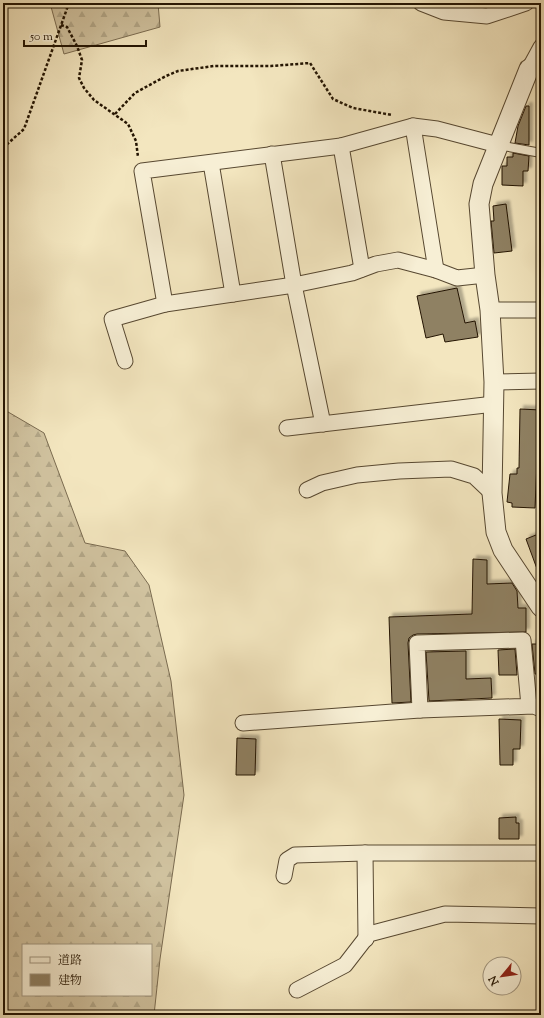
<svg xmlns="http://www.w3.org/2000/svg" width="544" height="1018" viewBox="0 0 544 1018" font-family="'Sorts Mill Goudy','Noto Serif JP',serif">
  <defs>
    <pattern id="forest-firs" width="22" height="20" patternUnits="userSpaceOnUse"><rect width="22" height="20" fill="#d0c29f"/><path d="M5 1l3.5 6h-7zM16 11l3.5 6h-7z" fill="#b2a687"/></pattern>
    <filter id="shadow"><feDropShadow dx="3.5" dy="-3.5" stdDeviation="1" flood-color="#0004"/></filter>
  </defs>
  <rect width="100%" height="100%" fill="#f3e6bf"/>
  <filter id="stains"><feTurbulence type="fractalNoise" baseFrequency=".005" numOctaves="4"/><feColorMatrix values="0 0 0 0 .2 0 0 0 0 .09 0 0 0 0 .02 0 0 0 .5 -.17"/></filter>
  <radialGradient id="worn" r=".72"><stop offset=".6" stop-color="#630" stop-opacity="0"/><stop offset="1" stop-color="#630" stop-opacity=".3"/></radialGradient>
  <!-- forest -->
  <g fill="url(#forest-firs)" stroke="#7a6b50" fill-rule="evenodd">
    <polygon points="50,3 158,3 160,27 64,54"/>
    <path d="M 3,409 L 44,433 L 85,543 L 125,551 L 149,585 L 171,681 L 184,795 L 160,959 L 154,1015 L 3,1015 ZM 23,945 L 151,945 L 151,995 L 23,995 Z"/>
  </g>
  <!-- building -->
  <g fill="#8f8164" stroke="#231402" filter="url(#shadow)">
    <polygon points="526,106 529,106 529,145 515,143 518,126"/>
    <polygon points="513,153 529,156 528,171 523,171 523,186 502,185 502,166 507,166 507,157 513,157"/>
    <polygon points="506,204 512,251 494,253 491,221 494,221 493,206"/>
    <polygon points="457,288 465,323 475,321 478,337 445,342 443,334 426,338 417,296"/>
    <polygon points="520,409 541,410 541,463 537,462 535,508 512,507 512,503 507,502 510,474 517,474 517,468 519,468"/>
    <polygon points="541,533 541,577 540,577 526,539"/>
    <polygon points="473,559 487,560 487,584 512,583 517,591 518,608 526,608 526,632 417,634 413,635 409,638 408,643 411,702 392,703 389,617 472,614"/>
    <polygon points="532,644 541,644 541,674 535,674"/>
    <polygon points="515,649 517,675 499,675 498,650"/>
    <polygon points="466,651 466,679 491,678 492,698 429,701 426,652"/>
    <polygon points="499,719 521,720 520,749 513,749 513,765 500,765"/>
    <polygon points="237,738 256,739 255,775 236,775"/>
    <polygon points="516,817 516,823 519,823 519,839 499,839 499,818"/>
  </g>
  <g fill="none" stroke-linecap="round" stroke-linejoin="round">
    <!-- service casing -->
    <g stroke="#574831" stroke-width="10">
      <polyline id="service" points="498,145 541,153"/>
    </g>
    <!-- minor casing -->
    <g stroke="#574831" stroke-width="17">
      <g id="minor">
        <polyline points="421,3 444,12 487,16 526,3"/>
        <polyline points="529,69 541,47"/>
        <polyline points="413,126 436,270"/>
        <polyline points="341,146 362,269"/>
        <polyline points="272,154 294,285 323,424"/>
        <polyline points="211,163 233,294"/>
        <polyline points="485,275 457,278 436,270 398,260 376,264 352,273 294,285 165,304 142,171 341,146 413,126 437,129 498,145"/>
        <polyline points="490,310 541,310"/>
        <polyline points="125,361 112,319 165,304"/>
        <polyline points="494,382 541,381"/>
        <polyline points="287,428 494,404"/>
        <polyline points="307,490 322,483 357,475 399,471 451,469 474,476 492,493"/>
        <polyline points="529,706 523,640 417,643 420,710 534,706 541,709"/>
        <polyline points="243,723 420,710"/>
        <polyline points="365,853 366,939"/>
        <polyline points="284,876 287,860 295,855 365,853 541,853"/>
        <polyline points="297,990 345,965 369,934 445,914 541,916"/>
      </g>
    </g>
    <!-- tertiary casing -->
    <g stroke="#574831" stroke-width="21">
      <polyline id="tertiary" points="529,69 483,184 479,204 485,275 490,310 494,382 492,493 496,532 503,550 541,607"/>
    </g>
    <!-- path -->
    <g stroke="#231402" stroke-width="2.5" stroke-dasharray="3 2" stroke-linecap="butt">
      <polyline points="61,25 67,27 77,46 82,60 79,78 84,88 94,100 128,124 136,141 138,157"/>
      <polyline points="115,114 135,93 166,76 178,71 214,66 271,66 310,63 333,99 353,108 392,115"/>
      <polyline points="3,148 24,129 69,3"/>
    </g>
    <!-- service -->
    <use href="#service" stroke="#f7efd5" stroke-width="8"/>
    <!-- minor -->
    <use href="#minor" stroke="#f7efd5" stroke-width="15"/>
    <!-- tertiary -->
    <use href="#tertiary" stroke="#f7efd5" stroke-width="19"/>
  </g>
  <!-- margin -->
  <rect width="544" height="1018" fill="none" stroke="#f3e6bf" stroke-width="16"/>
  <rect x="4" y="4" width="536" height="1010" fill="none" stroke="#231402" stroke-width="2"/>
  <rect x="8" y="8" width="528" height="1002" fill="none" stroke="#231402"/>
  <!-- legend -->
  <rect x="22" y="944" width="130" height="52" fill="#f7efd5" stroke="#a29781"/>
  <rect x="30" y="957" width="20" height="6" fill="#f7efd5" stroke="#a29781"/>
  <text x="58" y="964" font-size="12" fill="#231402">道路</text>
  <rect x="30" y="974" width="20" height="12" fill="#8f8164" stroke="#a29781"/>
  <text x="58" y="984" font-size="12" fill="#231402">建物</text>
  <!-- north arrow -->
  <g transform="translate(502 976) rotate(241)"><circle r="19" fill="#f7efd5" stroke="#a29781"/>
  <path d="M0-3L7 15L0 10L-7 15Z" fill="#8f2418"/>
  <text y="-6" font-size="11" font-weight="bold" text-anchor="middle" fill="#231402">N</text>
  </g>
  <!-- scale -->
  <path d="M24 40v6h122v-6" fill="none" stroke="#231402" stroke-width="2"/>
  <text x="30" y="40" font-size="12" fill="#231402" stroke="#f7efd5" stroke-width="3" paint-order="stroke">50 m</text>
  <rect width="100%" height="100%" filter="url(#stains)"/>
  <rect width="100%" height="100%" fill="url(#worn)"/>
</svg>
